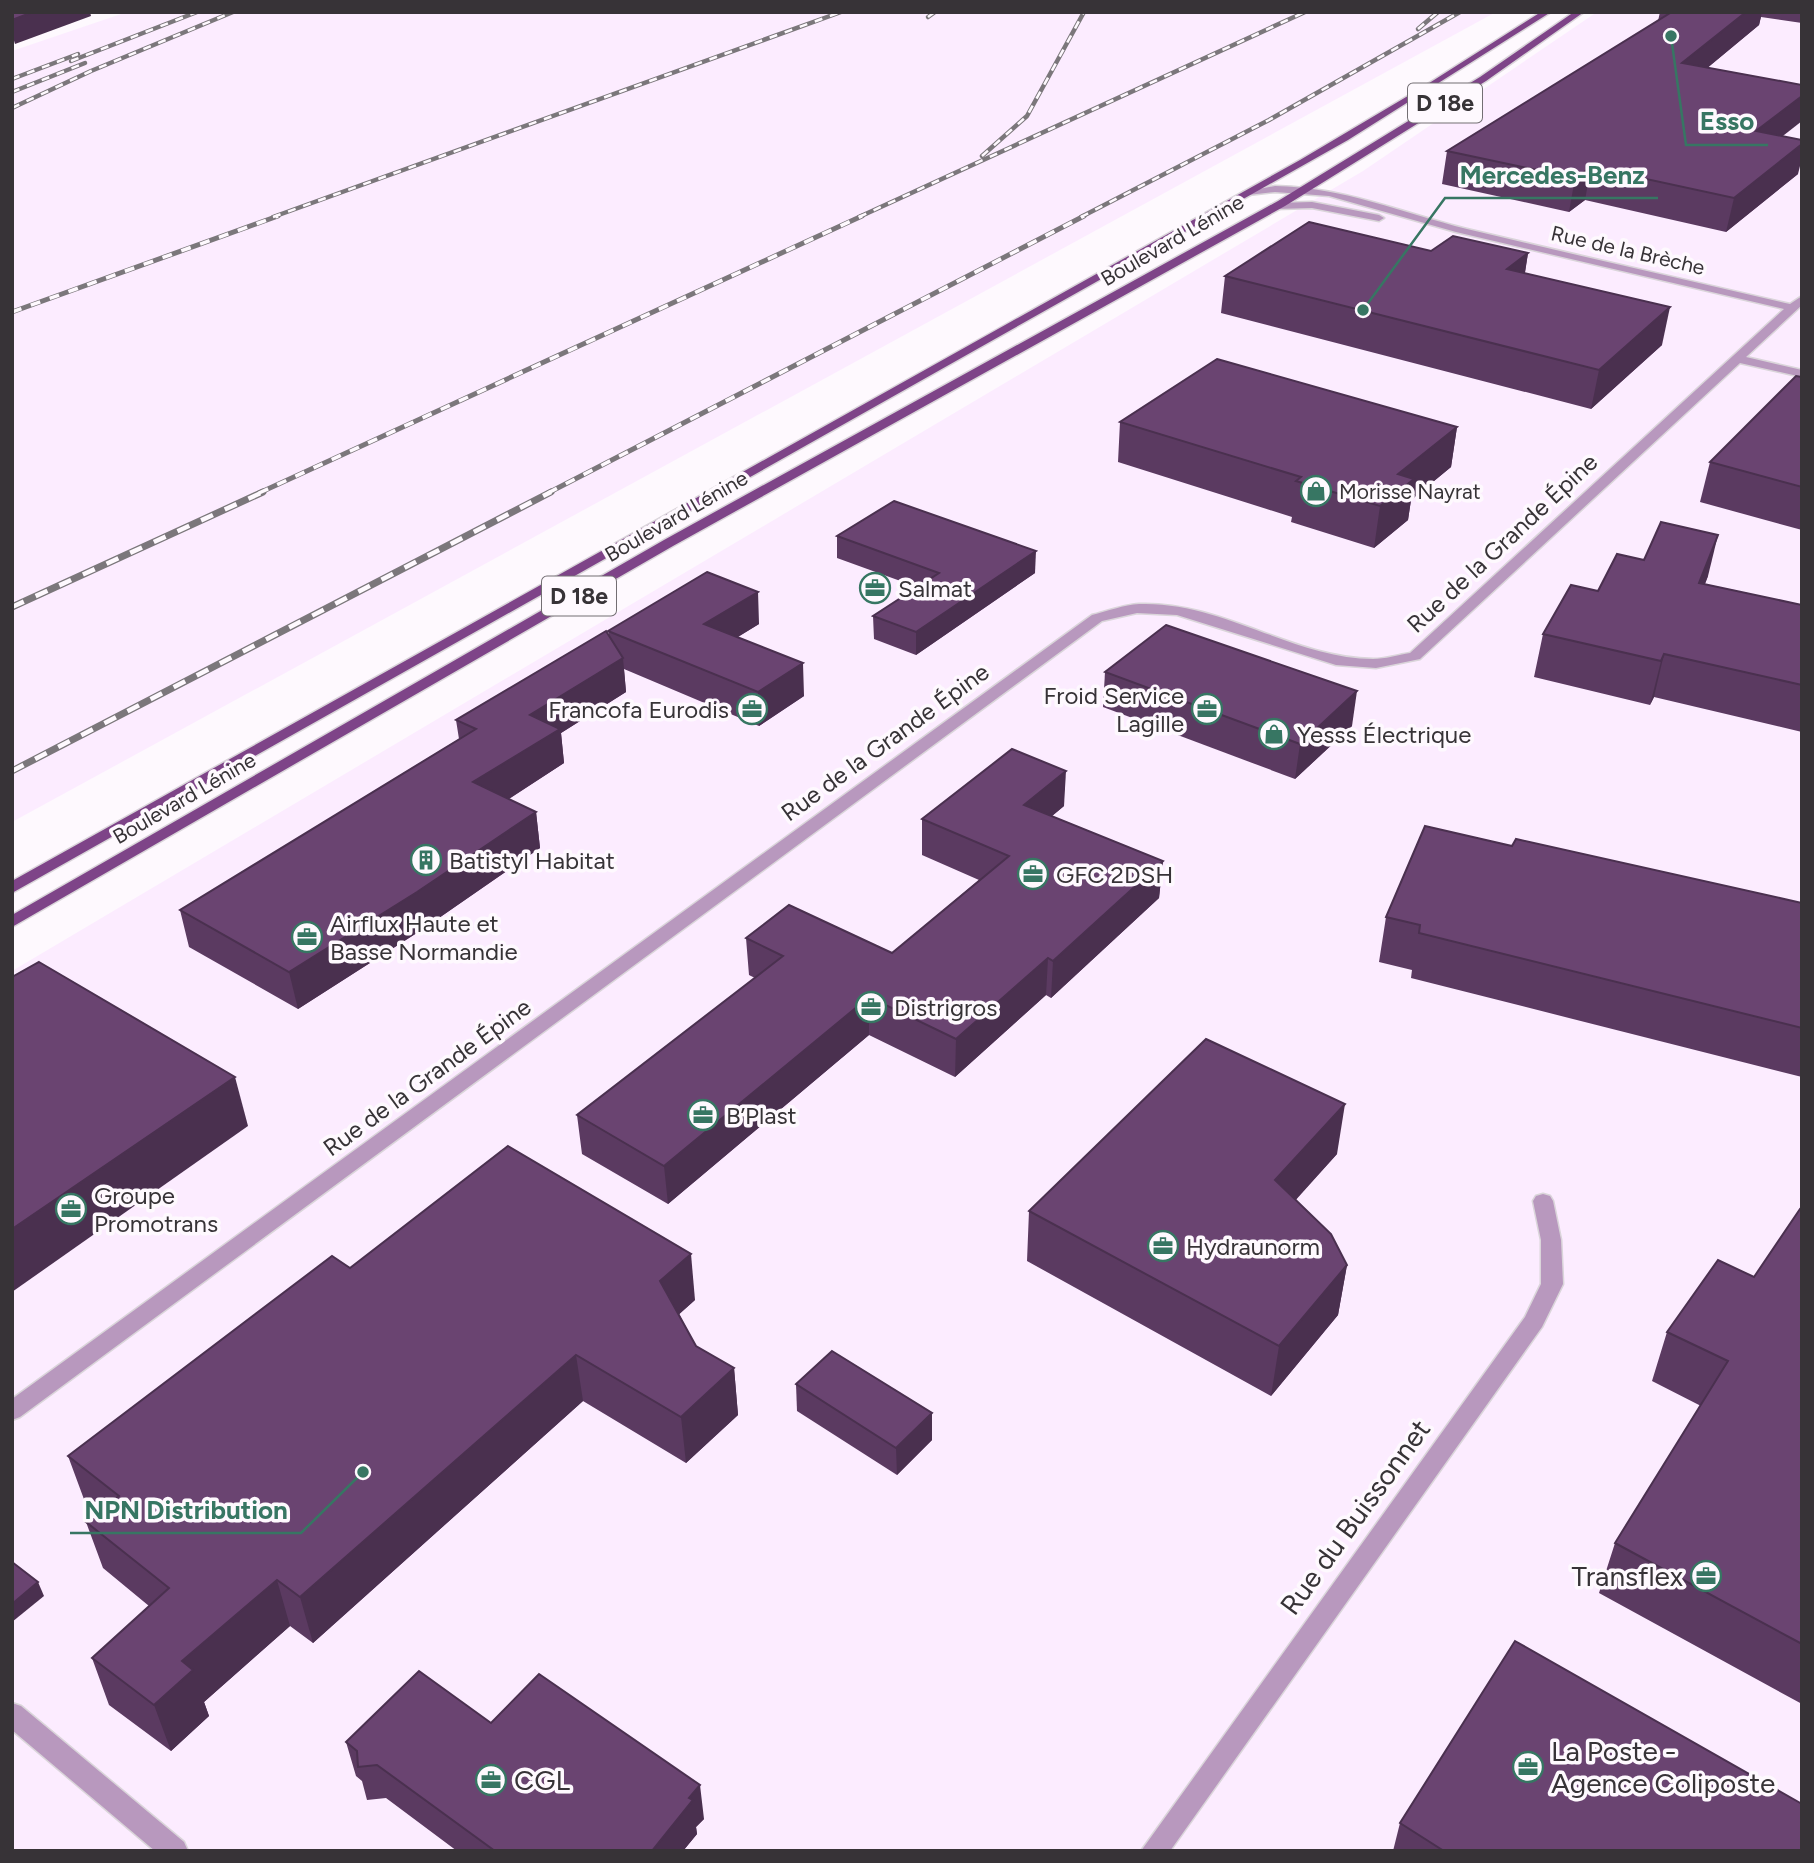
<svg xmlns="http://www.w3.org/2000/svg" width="1814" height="1863" viewBox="0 0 1814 1863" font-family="Figtree,sans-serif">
  <rect width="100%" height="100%" fill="#fef9fe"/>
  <!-- built -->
  <g fill="#fcecff">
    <polygon points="127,12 1496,12 12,822 12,51"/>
    <polygon points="1597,12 1802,12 1802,1851 12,1851 12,971 1363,171"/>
  </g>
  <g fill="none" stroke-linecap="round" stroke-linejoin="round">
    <!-- street casing -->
    <g stroke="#dad5da" stroke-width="3">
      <g id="street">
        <path d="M 1275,186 C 1343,187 1403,213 1467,229 C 1575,255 1682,279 1790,304 L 1802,296 L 1802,305 L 1746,357 L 1802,370 L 1802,377 L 1740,363 L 1420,659 L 1376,668 L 1336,665 L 1177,615 L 1137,613 L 1102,621 L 20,1417 L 12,1420 L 12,1399 L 1092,615 C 1107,611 1124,605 1139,604 C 1222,601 1292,658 1373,659 C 1385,659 1398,655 1410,653 L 1784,309 L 1456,232 L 1329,196 L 1275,192 L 1248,195 L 1243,192 Z"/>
        <polygon points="1312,202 1379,215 1384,218 1379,221 1312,208 1275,209 1270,206 1275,203"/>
        <polygon points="1543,1194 1550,1196 1553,1201 1561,1240 1563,1284 1542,1327 1170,1851 1141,1851 1525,1317 1541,1284 1541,1240 1533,1201 1536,1196"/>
        <polygon points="12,1703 21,1706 184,1842 188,1851 155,1851 12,1730"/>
      </g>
    </g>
    <!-- primary casing -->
    <g stroke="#dad5da" stroke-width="3">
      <g id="primary">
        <polygon points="1541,12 1551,12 1348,140 12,893 12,881 1300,160 1423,87"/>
        <polygon points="1574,12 1584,12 1486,81 1285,206 673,546 12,927 12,915 664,540 1278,201 1480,77"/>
      </g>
    </g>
    <!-- street -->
    <use href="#street" fill="#b898be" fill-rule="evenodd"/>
    <!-- primary -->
    <use href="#primary" fill="#7e4488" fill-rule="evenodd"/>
    <!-- rail-far2 casing -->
    <g stroke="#7b777b" stroke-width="4.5">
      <g id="rail-far2">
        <polyline points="928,17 935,12"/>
        <polyline points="1418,29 1438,12"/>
        <polyline points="71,61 197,12"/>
        <polyline points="12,79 78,54"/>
        <polyline points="12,92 85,63"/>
        <polyline points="12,108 91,71 233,12"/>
        <polyline points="982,156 1027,116 1084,12"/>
        <polyline points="273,217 841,12"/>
        <polyline points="859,217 1305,12"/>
        <polyline points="1081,217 1269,120 1460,12"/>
      </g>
    </g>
    <!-- rail-far1 casing -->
    <g stroke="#7b777b" stroke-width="5">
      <g id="rail-far1">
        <polyline points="12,312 278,216"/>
        <polyline points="259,493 862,216"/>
        <polyline points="548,493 1084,216"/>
      </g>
    </g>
    <!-- rail casing -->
    <g stroke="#7b777b" stroke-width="7">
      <g id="rail">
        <polyline points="12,607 263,492"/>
        <polyline points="12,771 551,492"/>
      </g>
    </g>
    <!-- rail-far2 -->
    <use href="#rail-far2" stroke="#fef9fe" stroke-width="2.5" stroke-dasharray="8" stroke-linecap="butt"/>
    <!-- rail-far1 -->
    <use href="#rail-far1" stroke="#fef9fe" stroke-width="3.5" stroke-dasharray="10" stroke-linecap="butt"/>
    <!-- rail -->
    <use href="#rail" stroke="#fef9fe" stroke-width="4.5" stroke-dasharray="13" stroke-linecap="butt"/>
  </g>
  <!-- wall -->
  <g fill="#5b3a61">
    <polygon points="1660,12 1802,12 1802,23 1761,17 1759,25 1707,68 1783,136 1798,174 1726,232 1585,200 1569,212 1442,184 1447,151 1658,21"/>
    <polygon points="1431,251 1528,253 1525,273 1662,345 1591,409 1221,313 1225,276"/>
    <polygon points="1802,377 1802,530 1700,502 1710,462"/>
    <polygon points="1120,422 1457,427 1451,467 1411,500 1408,520 1374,548 1291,522 1292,517 1118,462"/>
    <polygon points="837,536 1035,573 916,655 874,639 873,616 917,587 837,558"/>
    <polygon points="1708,576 1705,584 1802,605 1802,732 1654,697 1650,705 1534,677 1543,634 1598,591"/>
    <polygon points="759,624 738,637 804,696 759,726 624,669 626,692 561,733 564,763 509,799 536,812 540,848 423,929 298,1009 189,947 180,910 459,739 456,720 609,635 608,631"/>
    <polygon points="1105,672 1352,726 1295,779 1103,707"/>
    <polygon points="1064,806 1052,816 1163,861 1159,898 1051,998 1046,995 955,1077 869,1035 668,1204 582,1154 577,1115 755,978 749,975 746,938 892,953 979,880 922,855 922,819"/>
    <polygon points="1512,846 1802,903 1802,1077 1411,978 1412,970 1379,962 1386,917"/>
    <polygon points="1337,1154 1295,1200 1347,1265 1338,1315 1271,1396 1027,1261 1029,1211"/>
    <polygon points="1802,1210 1802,1704 1599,1593 1615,1543 1701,1406 1652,1381 1667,1332 1754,1277"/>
    <polygon points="695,1300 679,1314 696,1346 734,1368 738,1415 686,1463 583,1401 313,1643 290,1626 204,1702 209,1716 171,1751 109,1705 92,1658 149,1606 103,1568 86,1522 98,1512 85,1502 68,1456"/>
    <polygon points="796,1384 932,1440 897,1475 797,1411"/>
    <polygon points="491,1723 704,1819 696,1827 697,1834 683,1851 457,1851 386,1798 367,1800 362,1781 356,1776 346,1742"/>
    <polygon points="1400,1823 1802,1851 1393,1851"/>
  </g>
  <!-- shaded-wall -->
  <g fill="#4a304f">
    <polygon points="33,12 90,12 91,16 15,44 12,34 12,20"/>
    <polygon points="1746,12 1762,12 1759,25 1676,94 1682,63"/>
    <polygon points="1802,96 1802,121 1748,163 1756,131"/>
    <polygon points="1802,144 1802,158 1798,174 1726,232 1734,198"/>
    <polygon points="1591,167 1585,200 1569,212 1575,178"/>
    <polygon points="1528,253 1522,290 1507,269"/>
    <polygon points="1670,307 1662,345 1591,409 1599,370"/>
    <polygon points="1457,427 1451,467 1411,500 1408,520 1374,548 1380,506 1398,474"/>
    <polygon points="1718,535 1708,576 1688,625 1699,583"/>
    <polygon points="1036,551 1035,573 916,655 916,632"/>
    <polygon points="758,592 759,624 706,656 704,624"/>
    <polygon points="1664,654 1654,697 1650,705 1661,661"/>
    <polygon points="623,658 626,692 561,733 564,763 479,818 473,782 530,715"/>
    <polygon points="803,663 804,696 759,726 758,692"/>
    <polygon points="1357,691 1352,726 1295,779 1300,744"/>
    <polygon points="1066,771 1064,806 1023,840 1024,805"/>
    <polygon points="536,812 540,848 423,929 298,1009 289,972"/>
    <polygon points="1163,861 1159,898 1051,998 1053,961"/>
    <polygon points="1048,958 1046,995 955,1077 956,1039"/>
    <polygon points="869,997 869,1035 668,1204 664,1166"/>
    <polygon points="235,1077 248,1126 12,1292 12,1229"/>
    <polygon points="1345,1104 1337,1154 1268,1231 1275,1180"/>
    <polygon points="691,1254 695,1300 665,1327 660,1281"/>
    <polygon points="1347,1265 1338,1315 1271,1396 1279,1346"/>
    <polygon points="576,1355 583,1401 313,1643 300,1597"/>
    <polygon points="734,1368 738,1415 686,1463 681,1417"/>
    <polygon points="932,1413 932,1440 897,1475 896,1448"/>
    <polygon points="277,1580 290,1626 204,1702 209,1716 171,1751 154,1705 182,1661"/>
    <polygon points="38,1582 44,1596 12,1622 12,1604"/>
    <polygon points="700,1785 704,1819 696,1827 697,1834 683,1851 652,1851 689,1798"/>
  </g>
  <!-- building -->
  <g fill="#6a4471" stroke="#4a304f" stroke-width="2">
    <polygon points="12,12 33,12 12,20"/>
    <polygon points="1664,12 1746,12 1682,63 1802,85 1802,96 1756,131 1802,140 1802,144 1734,198 1591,167 1575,178 1447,151 1670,13"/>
    <polygon points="1309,222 1431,251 1453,236 1528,253 1507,269 1670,307 1599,370 1225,276"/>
    <polygon points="1217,359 1457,427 1398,474 1414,479 1380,506 1296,481 1301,477 1120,422"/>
    <polygon points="1796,376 1802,377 1802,487 1710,462"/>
    <polygon points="894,501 1036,551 916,632 873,616 939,573 837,536"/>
    <polygon points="1661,522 1718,535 1699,583 1802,605 1802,685 1664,654 1661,661 1543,634 1571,585 1598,591 1617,554 1644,560"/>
    <polygon points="707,572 758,592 704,624 803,663 758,692 608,631"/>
    <polygon points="1166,625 1357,691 1300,744 1105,672"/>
    <polygon points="606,631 623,658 530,715 560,729 473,782 536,812 417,892 289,972 180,910 476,729 456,720"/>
    <polygon points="1012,749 1066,771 1024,805 1163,861 1053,961 1048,958 956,1039 869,997 664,1166 577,1115 783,956 746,938 789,905 892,953 1009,856 922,819"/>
    <polygon points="1425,826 1512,846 1516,839 1802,903 1802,1028 1419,933 1420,925 1386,917"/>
    <polygon points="39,962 235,1077 12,1229 12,977"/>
    <polygon points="1206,1039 1345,1104 1275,1180 1331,1234 1347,1265 1279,1346 1029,1211"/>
    <polygon points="508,1146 691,1254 660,1281 696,1346 734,1368 681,1417 576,1355 300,1597 277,1580 182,1661 193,1670 154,1705 92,1658 169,1588 86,1522 119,1496 68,1456 332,1256 350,1268"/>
    <polygon points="1800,1209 1802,1210 1802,1644 1615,1543 1728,1361 1667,1332 1718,1260 1754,1277"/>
    <polygon points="832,1351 932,1413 896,1448 796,1384"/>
    <polygon points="12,1562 38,1582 12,1604"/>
    <polygon points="1515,1641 1802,1804 1802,1851 1444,1851 1400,1823"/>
    <polygon points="419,1671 491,1723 539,1674 700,1785 689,1798 693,1800 652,1851 495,1851 377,1765 358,1767 357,1751 346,1742"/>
  </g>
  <!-- icons -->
  <defs>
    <g id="shop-ring" transform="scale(1.575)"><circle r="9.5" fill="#fef9fe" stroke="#377663" stroke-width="1.5"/><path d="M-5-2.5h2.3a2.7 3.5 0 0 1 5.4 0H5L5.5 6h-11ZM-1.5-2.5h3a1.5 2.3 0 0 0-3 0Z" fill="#377663"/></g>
    <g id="office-ring" transform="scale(1.575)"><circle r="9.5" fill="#fef9fe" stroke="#377663" stroke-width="1.5"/><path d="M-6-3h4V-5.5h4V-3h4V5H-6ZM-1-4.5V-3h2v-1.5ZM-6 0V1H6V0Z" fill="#377663"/></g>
    <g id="building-ring" transform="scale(1.575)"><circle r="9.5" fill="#fef9fe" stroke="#377663" stroke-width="1.5"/><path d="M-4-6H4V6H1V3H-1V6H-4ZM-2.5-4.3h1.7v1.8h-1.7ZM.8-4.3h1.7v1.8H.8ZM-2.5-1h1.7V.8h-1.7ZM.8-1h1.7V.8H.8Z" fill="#377663"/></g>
  </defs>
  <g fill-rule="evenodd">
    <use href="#shop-ring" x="1316" y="491"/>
    <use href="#office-ring" x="875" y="588"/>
    <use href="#office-ring" x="752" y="709"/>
    <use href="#office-ring" x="1207" y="709"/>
    <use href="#shop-ring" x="1274" y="734"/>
    <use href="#building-ring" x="426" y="860"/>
    <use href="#office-ring" x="1033" y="874"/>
    <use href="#office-ring" x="307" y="937"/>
    <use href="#office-ring" x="871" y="1007"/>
    <use href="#office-ring" x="703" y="1115"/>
    <use href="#office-ring" x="71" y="1209"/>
    <use href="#office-ring" x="1163" y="1246"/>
    <use href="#office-ring" x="1706" y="1576"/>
    <use href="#office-ring" x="1528" y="1767"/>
    <use href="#office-ring" x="491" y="1780"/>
  </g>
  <g text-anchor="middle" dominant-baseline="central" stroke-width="7" stroke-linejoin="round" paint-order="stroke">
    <!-- far-street labels -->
    <g font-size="21" fill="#373337" stroke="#fef9fe">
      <text transform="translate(1172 240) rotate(-30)">Boulevard Lénine</text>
      <text transform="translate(1628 250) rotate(13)">Rue de la Brèche</text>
      <text transform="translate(676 516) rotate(-30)">Boulevard Lénine</text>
      <text transform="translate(184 798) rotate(-30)">Boulevard Lénine</text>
    </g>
    <!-- far-poi labels -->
    <g font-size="21" fill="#373337" stroke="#fef9fe" text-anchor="start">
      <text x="1339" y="491">Morisse Nayrat</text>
    </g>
    <!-- shield labels -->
    <g fill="#fef9fe" stroke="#736e73" stroke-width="2">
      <rect x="1408" y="83.5" width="74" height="39" rx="5"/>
      <rect x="542" y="576.5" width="74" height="39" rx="5"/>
    </g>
    <g font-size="23" font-weight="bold" fill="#373337">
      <text x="1445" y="103">D 18e</text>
      <text x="579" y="596">D 18e</text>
    </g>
    <!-- street labels -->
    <g font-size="24" fill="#373337" stroke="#fef9fe">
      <text transform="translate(1502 543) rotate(-43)">Rue de la Grande Épine</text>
      <text transform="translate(885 742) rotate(-36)">Rue de la Grande Épine</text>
      <text transform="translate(427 1077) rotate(-36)">Rue de la Grande Épine</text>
    </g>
    <!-- poi labels -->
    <g font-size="24" fill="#373337" stroke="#fef9fe" text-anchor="start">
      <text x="898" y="588">Salmat</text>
      <text x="1184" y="695" text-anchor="end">Froid Service<tspan x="1184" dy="28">Lagille</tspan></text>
      <text x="729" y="709" text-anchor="end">Francofa Eurodis</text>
      <text x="1297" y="734">Yesss Électrique</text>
      <text x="449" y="860">Batistyl Habitat</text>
      <text x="1056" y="874">GFC 2DSH</text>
      <text x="330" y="923">Airflux Haute et<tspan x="330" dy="28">Basse Normandie</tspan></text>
      <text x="894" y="1007">Distrigros</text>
      <text x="726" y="1115">B’Plast</text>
      <text x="94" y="1195">Groupe<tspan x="94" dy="28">Promotrans</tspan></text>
      <text x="1186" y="1246">Hydraunorm</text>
    </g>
    <!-- near-street labels -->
    <g font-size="28" fill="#373337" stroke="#fef9fe">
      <text transform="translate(1355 1517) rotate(-54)">Rue du Buissonnet</text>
    </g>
    <!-- near-poi labels -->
    <g font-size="28" fill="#373337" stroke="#fef9fe" text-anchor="start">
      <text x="1683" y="1576" text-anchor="end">Transflex</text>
      <text x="1551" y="1751">La Poste -<tspan x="1551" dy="32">Agence Coliposte</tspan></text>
      <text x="514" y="1780">CGL</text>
    </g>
  </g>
  <!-- callouts -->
  <path fill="none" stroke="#377663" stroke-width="2.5" d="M1671 36L1686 145H1768M1363 310L1445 198H1658M363 1472L301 1533H70"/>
  <g fill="#377663" stroke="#fef9fe" stroke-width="2.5">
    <circle cx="1671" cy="36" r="7"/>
    <circle cx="1363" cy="310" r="7"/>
    <circle cx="363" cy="1472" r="7"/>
  </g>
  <g font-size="26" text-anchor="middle" font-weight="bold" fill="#377663" stroke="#fef9fe" stroke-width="7" stroke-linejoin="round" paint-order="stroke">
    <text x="1727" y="130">Esso</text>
    <text x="1552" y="184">Mercedes-Benz</text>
    <text x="186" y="1519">NPN Distribution</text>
  </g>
  <!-- border -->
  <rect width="1814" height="1863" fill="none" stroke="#373337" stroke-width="28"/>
</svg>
